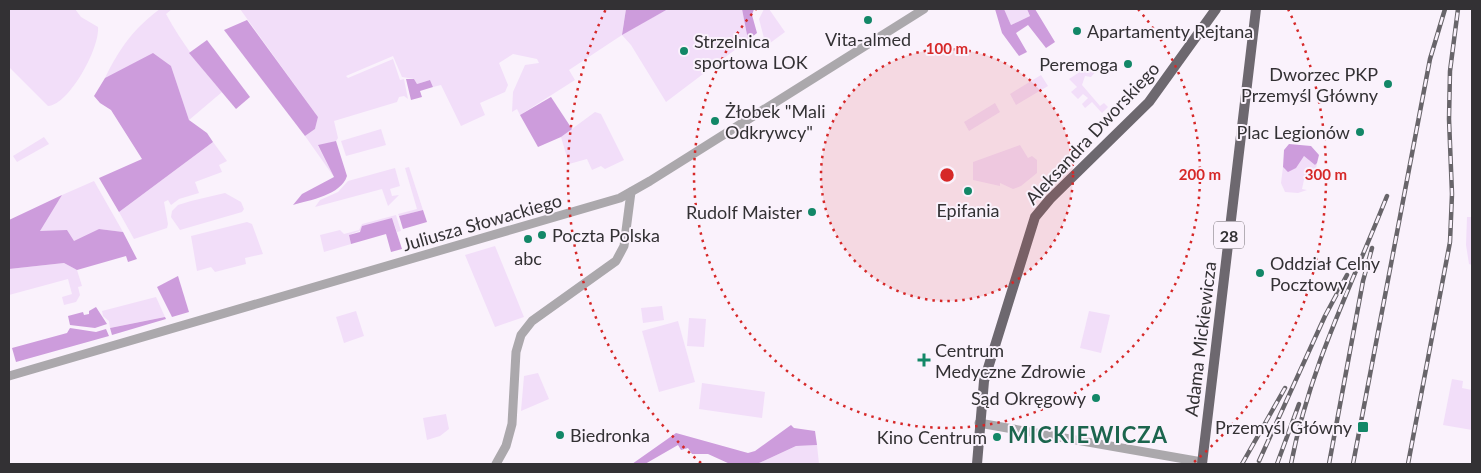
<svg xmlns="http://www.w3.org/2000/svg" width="1481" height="473" viewBox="0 0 1481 473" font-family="Lato,sans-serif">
  <rect width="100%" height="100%" fill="#faf2fc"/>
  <!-- green -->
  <g fill="#f2def9">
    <path d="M 9,9 L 75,9 L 81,17 L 98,27 C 100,48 69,105 48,106 L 9,67 Z"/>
    <path d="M 160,9 L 172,9 L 166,14 C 182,43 200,67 222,92 L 189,120 L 171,66 L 105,78 C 119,49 134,28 160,9 Z"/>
    <polygon points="240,9 626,9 622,34 668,9 742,9 748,40 666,102 631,45 622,35 569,70 575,80 520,115 517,109 512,112 513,92 525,65 539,63 537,59 513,54 499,63 508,85 505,92 480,103 485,115 461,126 441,85 433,87 430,80 417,84 414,79 402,77 393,56 346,76 348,78 393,59 400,80 404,79 408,99 404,96 399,97 397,102 334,121 338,138 336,141 318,146 334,177 305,136 315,129 318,117"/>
    <polygon points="764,9 769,9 785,32 766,46 759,19"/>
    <polygon points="1004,9 1027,9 1030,16 1011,25"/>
    <polygon points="1089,66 1096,71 1091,77 1085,76 1082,85 1100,106 1104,103 1108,107 1102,113 1092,102 1085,108 1082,104 1088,98 1083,94 1078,99 1071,92 1077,87 1069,79"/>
    <polygon points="1041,75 1048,86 1016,105 1010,94"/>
    <polygon points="995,103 1000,112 969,131 964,122"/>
    <polygon points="595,112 601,114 624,160 605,169 601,166 592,170 587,159 569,164 561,137"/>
    <polygon points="381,129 386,145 346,156 341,141"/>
    <polygon points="44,137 49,144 17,162 13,156"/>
    <polygon points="213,142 227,161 219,165 222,172 195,182 199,193 179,199 171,205 168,200 164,202 168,224 167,228 134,239 119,212"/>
    <polygon points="1020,145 1028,158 1032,156 1037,160 1037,173 1021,186 1013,189 1000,183 1000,186 973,180 973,162"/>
    <polygon points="1304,156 1315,165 1317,163 1315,176 1305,175 1302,189 1307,190 1298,193 1285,192 1281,183 1283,167 1285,170 1299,162"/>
    <polygon points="409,167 423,210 399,216 398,214 417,209 405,168"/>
    <polygon points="395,168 400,186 390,189 392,196 399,195 388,206 382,189 315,207 320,200 338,192 348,181"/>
    <polygon points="94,181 123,232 99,229 74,242 39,231 62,195"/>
    <polygon points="225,193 241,202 244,209 242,212 180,230 171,217 172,211 178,205 191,201"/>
    <polygon points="396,215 401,231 397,232 392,218 349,235 351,244 324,252 320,235 340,230 344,234 359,230 362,224"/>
    <polygon points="1467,217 1472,217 1472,265 1469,264 1466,245"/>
    <polygon points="247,222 252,224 263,254 245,258 246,264 215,272 211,267 197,271 191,236"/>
    <polygon points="495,246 524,317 495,327 465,255"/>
    <polygon points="64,263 77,270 82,286 78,287 80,295 76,302 64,305 62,297 72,294 68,279 9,295 9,269"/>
    <polygon points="156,297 165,317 110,328 109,321 103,316 102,311"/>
    <polygon points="662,306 664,320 643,323 641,308"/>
    <polygon points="356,311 364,336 344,343 336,317"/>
    <polygon points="1089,311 1110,315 1101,353 1080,348"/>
    <polygon points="689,318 706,319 704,347 687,346"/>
    <polygon points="678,321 695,382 659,392 642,331"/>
    <polygon points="538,373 549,399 521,411 524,376"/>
    <polygon points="1452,379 1463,381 1462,388 1472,390 1472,430 1443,425"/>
    <polygon points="702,383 765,392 762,418 699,409"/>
    <polygon points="446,414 449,429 440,436 427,440 423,418"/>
    <polygon points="817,445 819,464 757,464 796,446"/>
  </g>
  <!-- forest -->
  <g fill="#cd9cdc">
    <polygon points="626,9 668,9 622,35"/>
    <polygon points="742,9 754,9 752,15 757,33 748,40"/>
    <polygon points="995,9 1004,9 1011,25 1030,16 1027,9 1035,9 1055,42 1046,48 1028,25 1016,33 1027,52 1019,56 1002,33"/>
    <polygon points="247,20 318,117 315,129 305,136 224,30"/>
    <polygon points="207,40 250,97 236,109 189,53"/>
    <polygon points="153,53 171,66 189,120 207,133 213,142 119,212 99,178 142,159 111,110 100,103 94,96 105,78"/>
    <polygon points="406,79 414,79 417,84 430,80 433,87 420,91 422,97 411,100"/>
    <polygon points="551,97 572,129 561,137 538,147 520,115"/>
    <path d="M 336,141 L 347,176 C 341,195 310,200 293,205 L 302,194 L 334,177 L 318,145 Z"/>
    <polygon points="1289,144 1311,146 1319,155 1317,163 1315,165 1304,156 1296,168 1288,172 1283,167 1284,150"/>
    <polygon points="62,195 40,231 67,230 74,241 99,229 123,232 137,259 128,262 126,256 77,270 64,263 9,269 9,220"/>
    <polygon points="423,210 427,222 403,229 399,216"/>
    <polygon points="392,218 402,249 391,252 386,234 351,244 349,235 360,232 362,226"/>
    <polygon points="178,276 189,312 172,317 157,287"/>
    <polygon points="96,307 107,324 95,328 70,325 68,316 83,312 84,315 89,314 89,311"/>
    <polygon points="165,317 166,319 112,335 110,328"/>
    <polygon points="70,328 96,332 106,329 109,336 16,362 12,348 67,333"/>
    <polygon points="791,425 794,428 815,431 817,445 796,446 757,464 730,464 708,454 692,454 688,448 681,450 678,445 645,464 632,464 676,433 748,453 755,451"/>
  </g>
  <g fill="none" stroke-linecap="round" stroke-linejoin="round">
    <!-- tertiary -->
    <g stroke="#aba8ac" stroke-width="9">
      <polyline points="9,376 620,198 650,181 924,9"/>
      <polyline points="979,423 1202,462"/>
      <polyline points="496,464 506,446 512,424 516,352 521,335 532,321 616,261 624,246 631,192"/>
    </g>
    <!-- primary -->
    <g stroke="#6d686f" stroke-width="10">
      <polyline points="977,464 984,381 1035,217 1050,199 1149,102 1216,9"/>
      <polyline points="1202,464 1256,9"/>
    </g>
    <!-- rail casing -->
    <g stroke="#68656a" stroke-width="4.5">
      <g id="rail">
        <polyline points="1259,461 1325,316 1347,275"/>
        <polyline points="1242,464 1285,388"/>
        <polyline points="1277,464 1299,404"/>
        <path d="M 1291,464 C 1310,366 1351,287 1387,196"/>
        <polyline points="1329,464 1363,281 1372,248"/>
        <polyline points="1353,464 1430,59 1445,9"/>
        <polyline points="1408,464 1450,242 1452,194 1449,119 1450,71 1458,9"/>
      </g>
    </g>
    <!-- rail -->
    <use href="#rail" stroke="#faf2fc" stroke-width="2.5" stroke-dasharray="8" stroke-linecap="butt"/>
  </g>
  <!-- distance rings -->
  <circle cx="947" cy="175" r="126" fill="#d62828" fill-opacity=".12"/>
  <g fill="none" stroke="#d62828" stroke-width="2.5" stroke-dasharray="2.5 5">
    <circle cx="947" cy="175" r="126"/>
    <path d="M1138 9A253 253 0 1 1 756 9"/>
    <path d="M701 463A379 379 0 0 1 606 9M1288 9A379 379 0 0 1 1193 463"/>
  </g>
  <!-- markers -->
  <g fill="#128767" stroke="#faf2fc" stroke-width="2">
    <circle cx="868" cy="20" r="5"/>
    <circle cx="1077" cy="31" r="5"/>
    <circle cx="684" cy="51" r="5"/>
    <circle cx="1128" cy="64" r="5"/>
    <circle cx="1388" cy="84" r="5"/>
    <circle cx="715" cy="121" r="5"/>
    <circle cx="1360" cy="132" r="5"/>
    <circle cx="968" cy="191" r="5"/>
    <circle cx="812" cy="212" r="5"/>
    <circle cx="542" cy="235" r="5"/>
    <circle cx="528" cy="239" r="5"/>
    <circle cx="1260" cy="273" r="5"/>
    <path d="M921.5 352.5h5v5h5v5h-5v5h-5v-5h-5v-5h5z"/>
    <circle cx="1096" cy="398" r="5"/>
    <rect x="1357" y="421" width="12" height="12" rx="2.5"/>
    <circle cx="560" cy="435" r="5"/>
    <circle cx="997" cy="437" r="5"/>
  </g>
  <g text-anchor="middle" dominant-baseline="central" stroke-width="4" stroke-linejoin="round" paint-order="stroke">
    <!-- shield labels -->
    <rect fill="#faf2fc" stroke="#6f6b70" stroke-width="1" x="1214" y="221.5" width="30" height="27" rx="4"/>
    <g font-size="16" font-weight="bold" fill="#333134">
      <text x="1229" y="235">28</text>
    </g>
    <!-- poi labels -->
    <g font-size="18" fill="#333134" stroke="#faf2fc" text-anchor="start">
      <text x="1087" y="31">Apartamenty Rejtana</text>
      <text x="868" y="39" text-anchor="middle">Vita-almed</text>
      <text x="694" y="41">Strzelnica<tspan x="694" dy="21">sportowa LOK</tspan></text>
      <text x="1118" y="64" text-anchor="end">Peremoga</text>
      <text x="1378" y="74" text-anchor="end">Dworzec PKP<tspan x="1378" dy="21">Przemyśl Główny</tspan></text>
      <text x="725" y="111">Żłobek "Mali<tspan x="725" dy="21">Odkrywcy"</tspan></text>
      <text x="1350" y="132" text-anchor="end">Plac Legionów</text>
      <text x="968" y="210" text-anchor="middle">Epifania</text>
      <text x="802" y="212" text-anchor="end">Rudolf Maister</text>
      <text x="552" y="235">Poczta Polska</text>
      <text x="528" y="258" text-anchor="middle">abc</text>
      <text x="1270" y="263">Oddział Celny<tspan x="1270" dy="21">Pocztowy</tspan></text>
      <text x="935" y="350">Centrum<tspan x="935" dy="21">Medyczne Zdrowie</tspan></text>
      <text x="1086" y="398" text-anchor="end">Sąd Okręgowy</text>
      <text x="1352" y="427" text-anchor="end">Przemyśl Główny</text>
      <text x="570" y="435">Biedronka</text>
      <text x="987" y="437" text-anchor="end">Kino Centrum</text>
    </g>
    <!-- street labels -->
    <g font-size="18" fill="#333134" stroke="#faf2fc">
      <text transform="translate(1092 133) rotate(-47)">Aleksandra Dworskiego</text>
      <text transform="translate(482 222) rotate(-16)">Juliusza Słowackiego</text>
      <text transform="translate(1200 339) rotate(-83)">Adama Mickiewicza</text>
    </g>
    <!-- district labels -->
    <g font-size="22" font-weight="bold" letter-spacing="1" fill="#1c654e" stroke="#faf2fc">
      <text x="1088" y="434">MICKIEWICZA</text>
    </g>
  </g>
  <circle cx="947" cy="175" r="8" fill="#d62828" stroke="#faf2fc" stroke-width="2.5"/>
  <g font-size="15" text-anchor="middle" font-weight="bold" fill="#d62828" stroke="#faf2fc" stroke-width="4" stroke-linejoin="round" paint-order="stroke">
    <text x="947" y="54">100 m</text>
    <text x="1200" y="180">200 m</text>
    <text x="1326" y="180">300 m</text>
  </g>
  <!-- border -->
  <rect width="1481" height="473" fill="none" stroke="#333134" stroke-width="20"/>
</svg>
